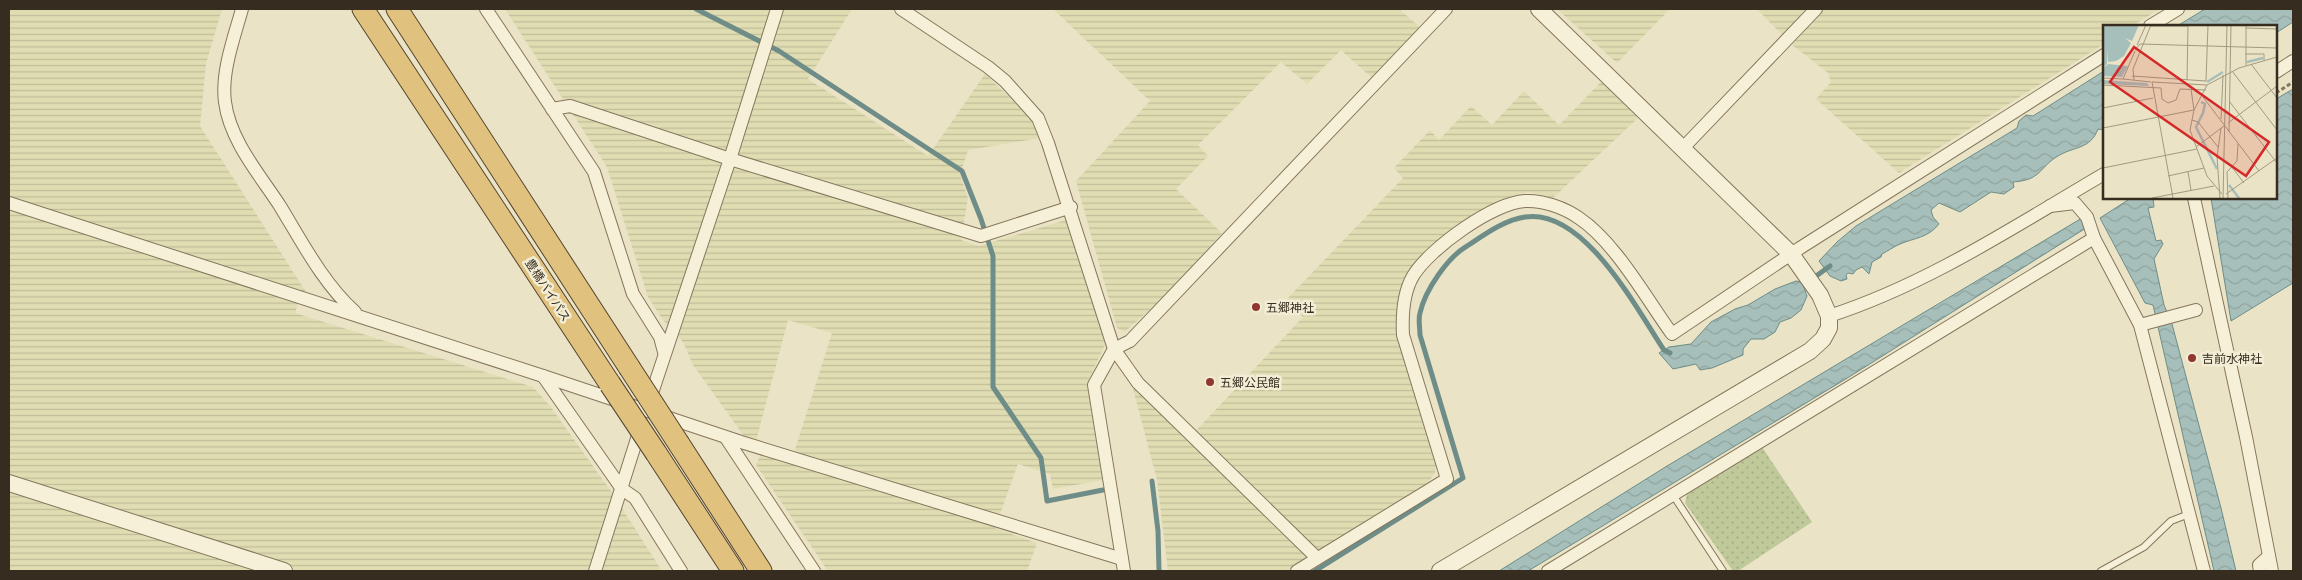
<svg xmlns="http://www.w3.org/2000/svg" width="2302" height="580" viewBox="0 0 2302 580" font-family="'Noto Serif','Noto Sans JP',serif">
  <defs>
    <pattern id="farmland-rules" width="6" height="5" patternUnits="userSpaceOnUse" patternTransform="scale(1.25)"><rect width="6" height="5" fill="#e0ddb3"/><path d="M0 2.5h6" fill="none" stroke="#c1be9a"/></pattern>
    <pattern id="grass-dots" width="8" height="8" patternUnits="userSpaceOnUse" patternTransform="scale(1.25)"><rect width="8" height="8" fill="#bfc99a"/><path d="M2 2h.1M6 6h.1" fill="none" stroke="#a5ad84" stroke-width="1.8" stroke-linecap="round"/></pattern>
    <pattern id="water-waves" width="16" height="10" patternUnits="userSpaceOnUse" patternTransform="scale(1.25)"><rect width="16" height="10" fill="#a7bfba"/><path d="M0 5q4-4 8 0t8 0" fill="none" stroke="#90a49f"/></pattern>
  </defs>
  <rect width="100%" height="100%" fill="#ebe3c5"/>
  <!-- farmland -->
  <g fill="url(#farmland-rules)">
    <polygon points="9,9 222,9 206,64 200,126 306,292 301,292 295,313 533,387 550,406 613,494 662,571 9,571"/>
    <polygon points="505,9 852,9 808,79 928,156 985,74 1029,116 1040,138 968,150 960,175 968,198 961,240 979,246 1069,219 1105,345 1087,383 1103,480 1053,489 1050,474 1018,464 995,528 1037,543 1027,571 828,571 756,465 761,454 791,462 832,333 788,320 756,441 744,436 693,365 683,342 662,319 648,297 607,167"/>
    <polygon points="1399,9 1421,28 1373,79 1341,50 1307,84 1281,62 1198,145 1208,156 1176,189 1222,233 1170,291 1125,332 1117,328 1076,181 1150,101 1054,10"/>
    <polygon points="1557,9 1670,9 1617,63"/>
    <polygon points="1757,9 2160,9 2132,26 2104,26 2104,44 1899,173 1816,99 1831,82 1828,73 1791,44"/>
    <polygon points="1602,81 1639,117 1553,198 1529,192 1512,196 1476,214 1434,245 1415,263 1406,277 1396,319 1398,338 1437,457 1435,473 1425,486 1288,571 1168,571 1157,480 1131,381 1188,439 1303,317 1286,300 1403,178 1394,168 1430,130 1439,140 1471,106 1492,125 1524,91 1559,125"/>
  </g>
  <!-- grass -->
  <polygon fill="url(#grass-dots)" points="1762,447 1812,522 1738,571 1733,571 1685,503 1687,494"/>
  <!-- water -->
  <g fill="url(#water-waves)" stroke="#6e8d88">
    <polygon points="2205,9 2293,9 2293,22 2276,33 2276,26 2177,26"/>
    <path d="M 2104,71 L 2104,130 L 2098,129 C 2090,150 2074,146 2058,156 C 2038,168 2042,180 2013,182 L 2014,187 L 2004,194 L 1991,192 L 1960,212 L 1939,203 L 1931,210 L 1933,217 L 1939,224 C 1928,238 1914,238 1900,244 C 1893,247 1888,251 1882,254 L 1881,257 L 1872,262 L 1869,274 L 1862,267 L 1856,270 L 1853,274 L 1848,273 L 1846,275 L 1847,279 L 1841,281 L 1830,276 L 1819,261 L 1837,242 L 1856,226 L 2017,128 L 2019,121 L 2026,115 L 2033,116 Z"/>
    <polygon points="2293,89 2293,283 2231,321 2211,198 2276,198 2276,99"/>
    <polygon points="2131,198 2153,198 2154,207 2148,208 2156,241 2161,240 2163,244 2154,259 2164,305 2172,324 2221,508 2236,571 2214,571 2153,305 2145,303 2100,218"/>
    <polygon points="2082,218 2086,228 1849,377 1528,571 1499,571 1667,466"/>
    <polygon points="1796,281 1802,282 1807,296 1801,310 1791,318 1780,322 1775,332 1764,339 1751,339 1743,349 1743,355 1712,368 1700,370 1696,364 1673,369 1659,353 1669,347 1691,344 1711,322 1735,309 1748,305 1775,289"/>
  </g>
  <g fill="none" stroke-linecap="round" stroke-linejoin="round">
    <!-- stream -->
    <g stroke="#6e8d88" stroke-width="5">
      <polyline points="696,9 779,51 962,171 981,219 993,256 993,387 1041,458 1047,501 1103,490"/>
      <polyline points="1812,279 1830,266"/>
      <polyline points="1152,481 1158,531 1159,571"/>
      <path d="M 1315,571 L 1463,478 L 1420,335 C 1420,328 1418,319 1420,313 C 1425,290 1448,257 1467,246 C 1484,235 1504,220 1525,217 C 1584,208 1636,308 1664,350 L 1670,353"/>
    </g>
    <!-- service casing -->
    <g stroke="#85765d" stroke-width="8">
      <g id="service">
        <polyline points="1673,495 1723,571"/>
        <polyline points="2101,571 2144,547 2171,521 2189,514"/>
      </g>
    </g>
    <!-- minor casing -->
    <g stroke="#85765d" stroke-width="14">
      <g id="minor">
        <path d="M 242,9 C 234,38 221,72 225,102 C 230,141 260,175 280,206 C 302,242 323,283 355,312"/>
        <polyline points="486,9 594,172 633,294 660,337 664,352"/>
        <polyline points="901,9 988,67 1005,81 1038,118 1048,143 1114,349 1094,385 1124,571"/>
        <polyline points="2150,26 2178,9"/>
        <polyline points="2276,72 2293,61"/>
        <polyline points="552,109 570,106 730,159 981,236 1071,207"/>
        <polyline points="1682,149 1816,9"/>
        <polyline points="2194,198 2246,437 2272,571"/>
        <polyline points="9,203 543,376 741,442 1122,559"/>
        <polyline points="2050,206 2075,203 2087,217 2094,238 2140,325 2204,571"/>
        <path d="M 1829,316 C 1928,284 2015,226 2104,174"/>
        <polyline points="2140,325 2196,310"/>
        <polyline points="543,376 622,489 635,498 681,571"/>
        <polyline points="649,402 730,159 777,9"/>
        <polyline points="726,438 814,571"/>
        <polyline points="1317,558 1138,383 1114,349 1130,341 1446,9"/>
        <polyline points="595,571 641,426"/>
        <path d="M 1297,571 L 1447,479 L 1403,335 C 1402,316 1403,293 1413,276 C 1430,248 1493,203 1525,201 C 1543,200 1565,208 1579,218 C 1615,242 1646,298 1672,334 L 1800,248 L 2104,55"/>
        <polyline points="1548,571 2094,238"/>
        <polyline points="2260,571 2259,565 2269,556"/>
      </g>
    </g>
    <!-- tertiary casing -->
    <g stroke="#85765d" stroke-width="18">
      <g id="tertiary">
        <polyline points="9,483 284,571"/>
        <polyline points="1440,571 1810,351 1823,339 1829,328 1829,316 1820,295 1791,254 1539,9"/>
      </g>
    </g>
    <!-- trunk casing -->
    <g stroke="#534430" stroke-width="23">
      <g id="trunk">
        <polyline points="363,9 610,384"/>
        <polyline points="397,9 629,367"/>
        <polyline points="679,444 761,571"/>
        <polyline points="656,453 733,571"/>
      </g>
    </g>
    <!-- path -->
    <polyline stroke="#85765d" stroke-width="3" stroke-dasharray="4 2.5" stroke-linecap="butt" points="2276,93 2293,82"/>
    <!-- service -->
    <use href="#service" stroke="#f7f0d8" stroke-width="6"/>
    <!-- minor -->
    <use href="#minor" stroke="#f7f0d8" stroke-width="12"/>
    <!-- tertiary -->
    <use href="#tertiary" stroke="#f7f0d8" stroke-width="16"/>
    <!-- trunk -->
    <use href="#trunk" stroke="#e0c27e" stroke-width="21"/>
    <!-- trunk-bridge casing -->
    <g stroke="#534430" stroke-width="23" stroke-linecap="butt">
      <g id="trunk-bridge">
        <polyline points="629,367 679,444"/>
        <polyline points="610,384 656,453"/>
      </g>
    </g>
    <!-- trunk-bridge -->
    <use href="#trunk-bridge" stroke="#e0c27e" stroke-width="21"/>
  </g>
  <!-- markers -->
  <g fill="#903830" stroke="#f3edd5" stroke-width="2">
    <circle cx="1256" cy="307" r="5"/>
    <circle cx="2192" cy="358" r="5"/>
    <circle cx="1210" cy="382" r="5"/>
  </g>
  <g text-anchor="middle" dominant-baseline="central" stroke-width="5" stroke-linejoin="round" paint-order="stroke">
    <!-- street labels -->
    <g font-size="12" fill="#362c1f" stroke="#f3edd5">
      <text transform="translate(548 290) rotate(57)">豊橋バイパス</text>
    </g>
    <!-- poi labels -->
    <g font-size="12" fill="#362c1f" stroke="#f3edd5" text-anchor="start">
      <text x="1266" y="307">五郷神社</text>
      <text x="2202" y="358">吉前水神社</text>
      <text x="1220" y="382">五郷公民館</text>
    </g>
  </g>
  <!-- overview -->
  <g transform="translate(2103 25)">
    <rect width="174" height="174" fill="#ebe3c5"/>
    <path d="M 0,0 L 36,0 L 29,16 L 22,13 L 28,18 L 21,31 L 13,36 L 5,37 L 5,24 L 4,39 L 0,42 ZM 5,39 L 25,41 L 19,52 L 0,51 L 0,43 ZM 0,55 L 44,58 L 46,61 L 0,59 Z" fill="#a7bfba"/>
    <path fill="none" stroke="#a7bfba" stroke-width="2.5" d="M 144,37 L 160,33M 104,57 L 120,47M 98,77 L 102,79 L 100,88 L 93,102 L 114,144M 126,160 L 136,173"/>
    <path fill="none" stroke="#a39a83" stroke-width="1" d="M 48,1 L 85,1M 143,3 L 174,4M 34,20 L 43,0M 32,25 L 37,19 L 174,23M 142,29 L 161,29 L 161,35M 148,39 L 174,73M 143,40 L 143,0M 129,46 L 174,105M 29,51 L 103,56 L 105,0M 0,53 L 20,54 L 32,26M 20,54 L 48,57M 31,55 L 30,44 L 48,0M 84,55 L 85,0M 0,60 L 58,63 L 59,74 L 65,78 L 73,75 L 77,64 L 103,65M 104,60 L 91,85 L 87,105 L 104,151 L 119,169M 100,72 L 156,146M 126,76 L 174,138M 0,83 L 50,73M 118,94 L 120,50M 89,95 L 95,97 L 115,122M 125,98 L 174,61M 0,103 L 91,85 L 88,64M 126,107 L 128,0M 93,122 L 121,101M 128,141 L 141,158M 0,143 L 94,124M 85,147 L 88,165M 65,151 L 101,143M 123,169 L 174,133M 49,173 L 111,161M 70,173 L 49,57 L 104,60 L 136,43 L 174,32M 117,173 L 114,132 L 118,103M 120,173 L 124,0M 125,173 L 124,147 L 134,136 L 135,119"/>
    <path fill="#d62828" fill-opacity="0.15" stroke="#d62828" stroke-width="2.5" d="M 31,22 L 166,117 L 143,151 L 7,57 Z"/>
    <rect width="174" height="174" fill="none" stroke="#362c1f" stroke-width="2.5"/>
  </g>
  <!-- border -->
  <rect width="2302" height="580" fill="none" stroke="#362c1f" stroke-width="20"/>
</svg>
